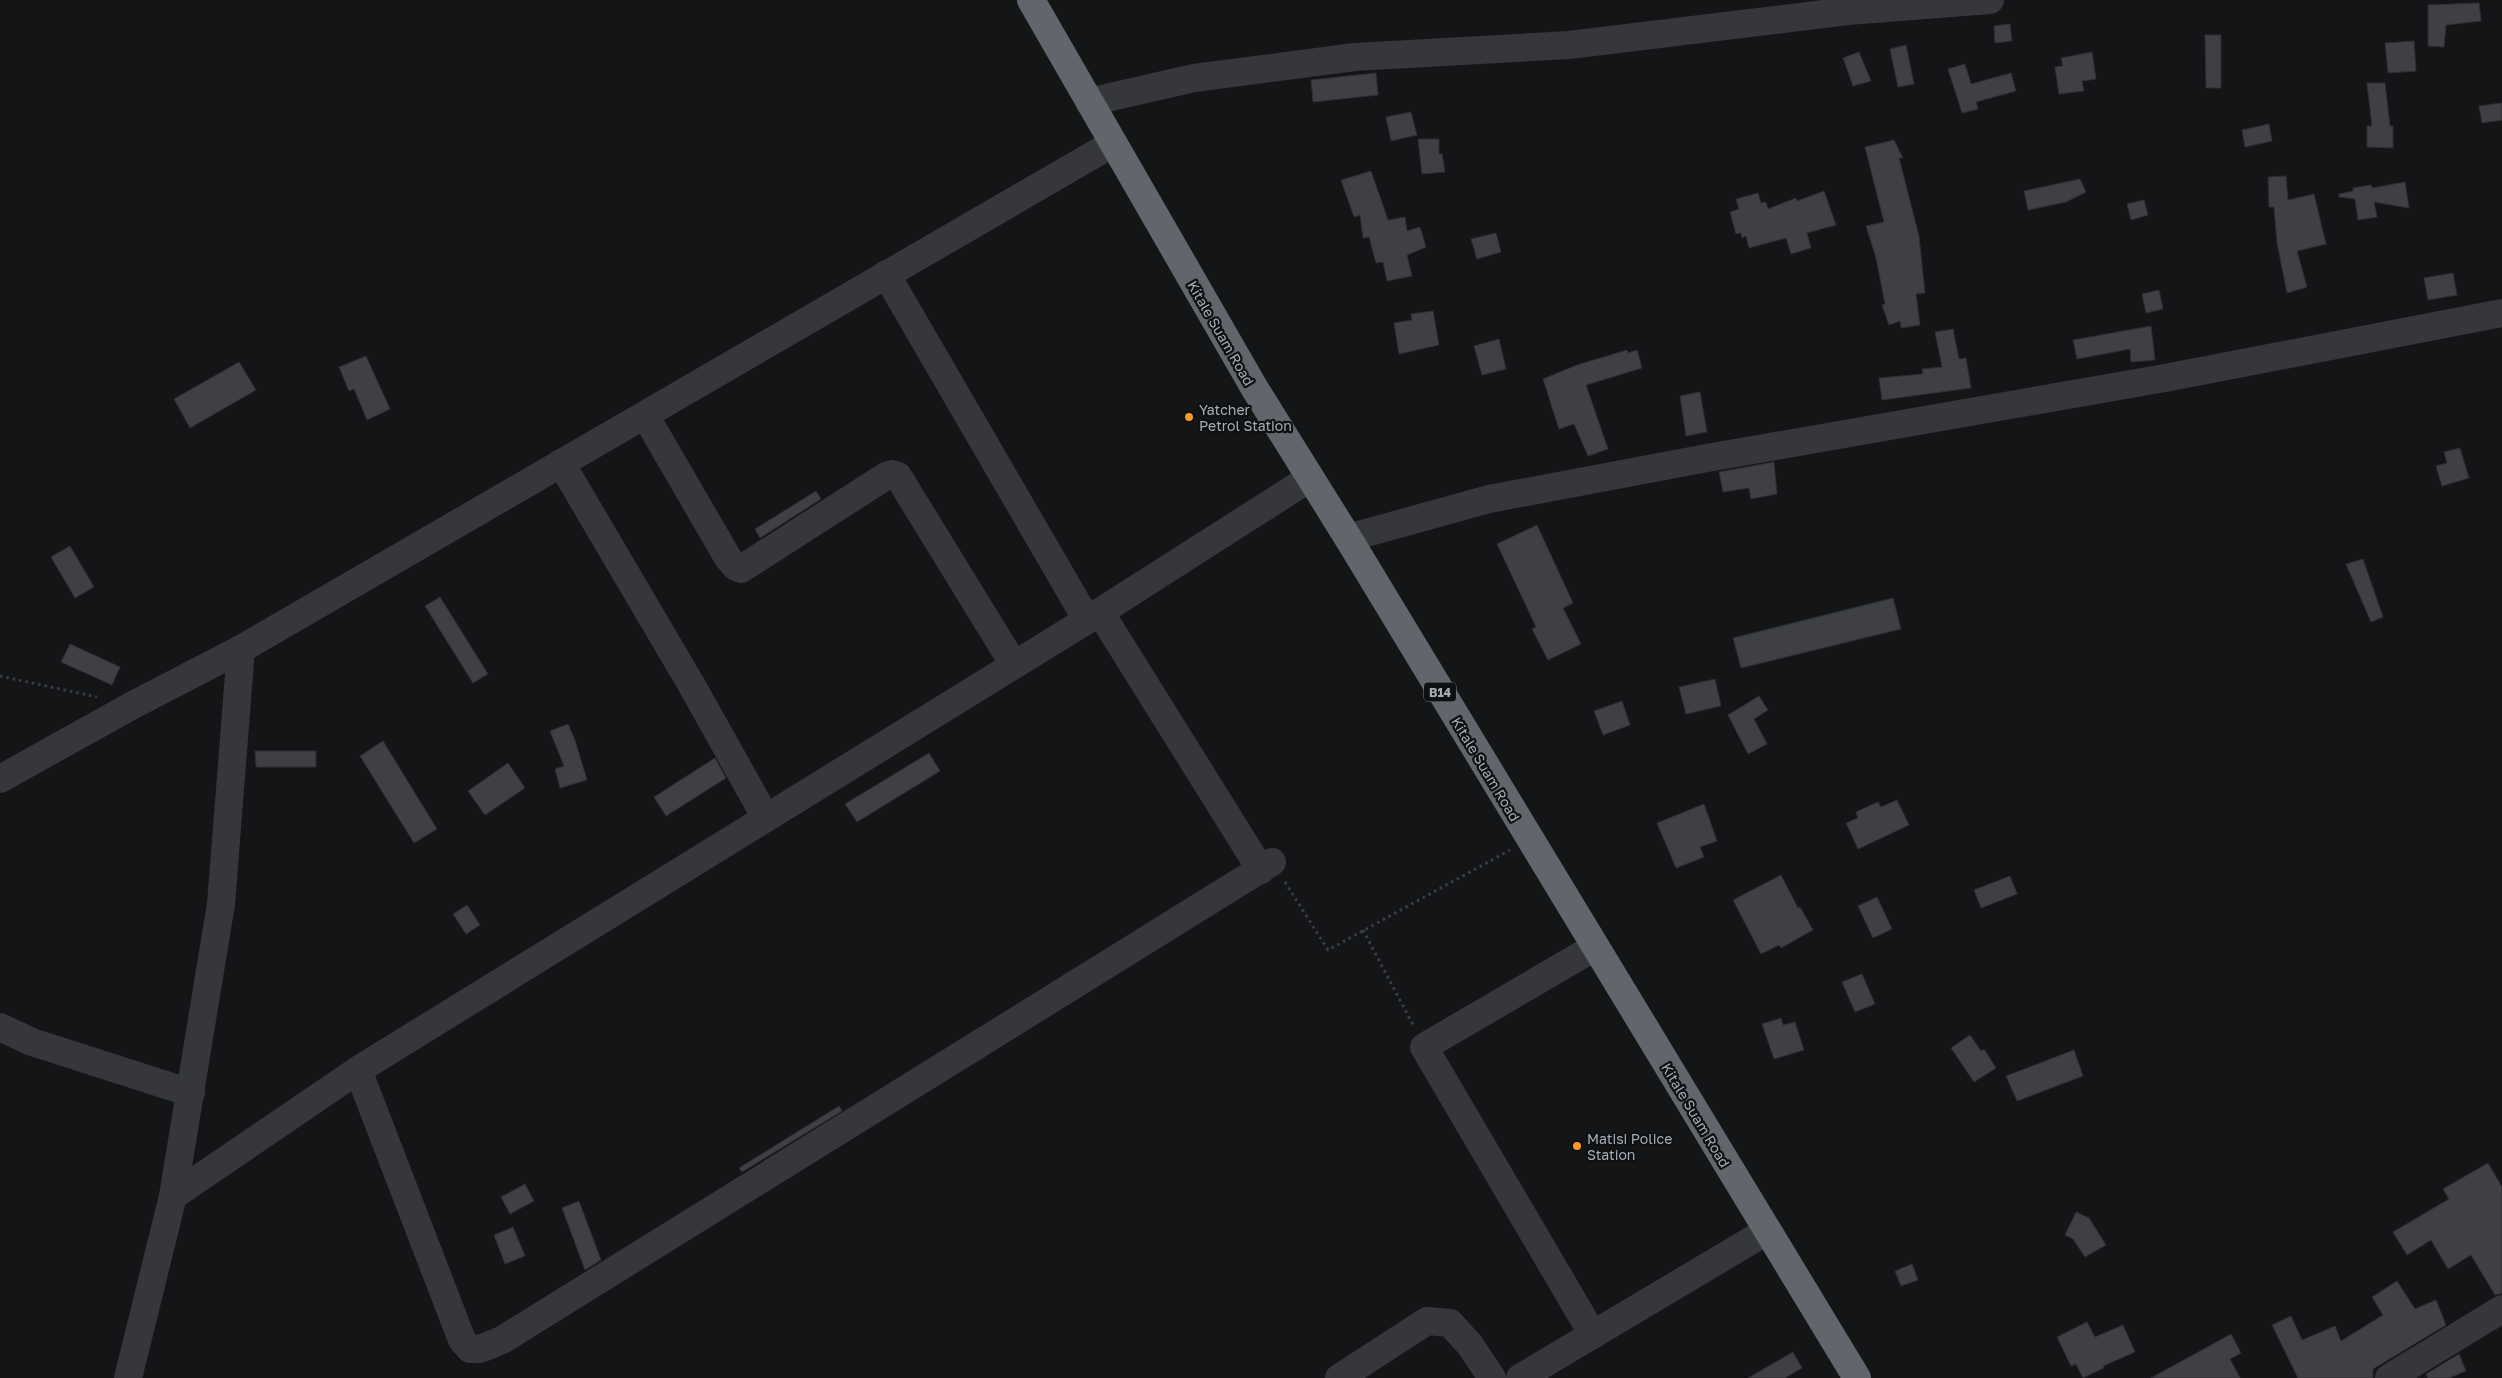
<svg xmlns="http://www.w3.org/2000/svg" width="2502" height="1378" viewBox="0 0 2502 1378" font-family="'Golos Text',sans-serif">
  <rect width="100%" height="100%" fill="#141516"/>
  <!-- building -->
  <g fill="#3e4043" stroke="#2e2f32">
    <polygon points="2479,3 2481,21 2446,25 2444,47 2428,46 2428,5"/>
    <polygon points="2010,24 2012,41 1995,43 1994,26"/>
    <polygon points="2205,35 2221,35 2221,88 2206,88"/>
    <polygon points="2414,41 2416,71 2388,73 2385,43"/>
    <polygon points="1906,45 1914,84 1898,87 1890,49"/>
    <polygon points="1859,52 1871,81 1853,86 1843,58"/>
    <polygon points="2092,52 2096,79 2082,81 2084,91 2059,94 2055,67 2063,66 2061,58"/>
    <polygon points="1965,64 1971,84 2011,73 2016,91 1976,102 1978,109 1962,113 1948,69"/>
    <polygon points="1376,73 1378,95 1313,102 1311,80"/>
    <polygon points="2367,83 2385,83 2390,126 2393,126 2393,148 2367,147 2367,126 2372,126"/>
    <polygon points="2502,103 2502,120 2482,123 2479,106"/>
    <polygon points="1411,112 1417,135 1391,141 1386,117"/>
    <polygon points="2269,124 2272,141 2245,147 2242,130"/>
    <polygon points="1418,139 1439,139 1439,154 1442,154 1445,172 1422,174"/>
    <polygon points="1894,140 1903,158 1899,158 1919,236 1925,293 1916,294 1920,325 1901,328 1900,321 1889,325 1882,305 1885,304 1876,258 1866,226 1884,222 1865,147"/>
    <polygon points="1371,171 1388,220 1405,217 1407,231 1420,227 1426,247 1407,255 1412,276 1387,281 1383,262 1376,263 1369,237 1363,238 1360,215 1354,217 1341,180"/>
    <polygon points="2286,176 2288,200 2314,194 2326,244 2297,251 2307,287 2287,293 2277,243 2274,207 2269,207 2268,177"/>
    <polygon points="2080,179 2086,192 2066,202 2028,210 2024,191"/>
    <polygon points="2405,182 2409,208 2374,202 2377,217 2358,220 2355,199 2339,197 2339,194 2353,191 2353,188 2371,185 2372,188"/>
    <polygon points="1824,191 1836,225 1807,233 1811,248 1791,254 1786,238 1749,248 1746,236 1742,238 1741,233 1736,234 1730,212 1739,209 1736,199 1758,193 1761,203 1766,202 1768,209 1796,198 1797,201"/>
    <polygon points="2144,200 2148,215 2131,220 2127,204"/>
    <polygon points="1496,233 1501,252 1477,259 1471,239"/>
    <polygon points="2453,273 2457,295 2428,300 2424,278"/>
    <polygon points="2159,290 2163,309 2146,313 2142,294"/>
    <polygon points="1433,311 1439,345 1399,354 1394,323 1412,320 1411,314"/>
    <polygon points="2151,326 2155,360 2131,362 2130,349 2077,359 2073,340"/>
    <polygon points="1953,329 1959,359 1966,358 1971,388 1882,400 1879,378 1923,374 1922,369 1942,367 1935,332"/>
    <polygon points="1499,339 1506,369 1482,375 1474,346"/>
    <polygon points="1627,350 1628,353 1637,350 1642,368 1586,385 1608,449 1588,456 1574,424 1559,429 1543,379 1577,365"/>
    <polygon points="366,356 390,409 367,420 354,389 349,391 339,367"/>
    <polygon points="239,362 256,390 190,428 174,399"/>
    <polygon points="1700,392 1707,432 1686,436 1680,396"/>
    <polygon points="2460,448 2469,478 2442,486 2436,466 2447,463 2444,452"/>
    <polygon points="1774,462 1777,494 1751,499 1749,488 1723,492 1719,472"/>
    <polygon points="816,491 821,499 760,538 755,529"/>
    <polygon points="1537,525 1573,603 1563,608 1581,644 1548,660 1532,629 1536,627 1497,544"/>
    <polygon points="70,546 94,587 75,598 51,557"/>
    <polygon points="2363,559 2383,617 2371,622 2346,564"/>
    <polygon points="440,597 488,674 473,683 425,606"/>
    <polygon points="1893,598 1901,629 1741,668 1733,638"/>
    <polygon points="70,644 120,667 112,685 61,662"/>
    <polygon points="1715,679 1721,706 1686,714 1679,687"/>
    <polygon points="1759,696 1768,710 1754,719 1767,744 1748,754 1728,715"/>
    <polygon points="1622,701 1630,725 1603,735 1594,711"/>
    <polygon points="568,724 575,740 587,780 560,788 555,769 564,766 550,731"/>
    <polygon points="383,741 437,829 414,843 360,756"/>
    <polygon points="255,751 316,751 316,767 256,767"/>
    <polygon points="929,753 940,771 857,822 845,804"/>
    <polygon points="715,758 726,778 666,816 654,797"/>
    <polygon points="508,763 525,788 485,815 468,791"/>
    <polygon points="1897,800 1909,825 1858,849 1846,823 1858,818 1856,812 1878,802 1881,807"/>
    <polygon points="1704,804 1717,841 1700,847 1704,857 1676,868 1657,823"/>
    <polygon points="1781,875 1798,908 1800,907 1813,930 1781,948 1779,945 1761,954 1733,900"/>
    <polygon points="2010,876 2017,894 1981,908 1974,890"/>
    <polygon points="1877,897 1892,929 1873,938 1858,906"/>
    <polygon points="467,905 480,925 466,934 453,914"/>
    <polygon points="1862,974 1875,1004 1855,1012 1842,982"/>
    <polygon points="1781,1018 1783,1025 1795,1022 1804,1050 1774,1059 1762,1024"/>
    <polygon points="1970,1035 1981,1051 1984,1049 1996,1068 1974,1082 1951,1048"/>
    <polygon points="2074,1050 2083,1076 2017,1101 2006,1076"/>
    <polygon points="839,1106 842,1111 742,1172 739,1168"/>
    <polygon points="2488,1163 2502,1187 2502,1293 2495,1295 2471,1255 2448,1269 2431,1240 2407,1255 2393,1232 2449,1199 2443,1189"/>
    <polygon points="525,1184 534,1201 510,1214 501,1197"/>
    <polygon points="579,1201 601,1260 585,1270 562,1208"/>
    <polygon points="2076,1212 2089,1218 2106,1245 2085,1257 2073,1239 2065,1235"/>
    <polygon points="513,1227 525,1256 505,1264 494,1235"/>
    <polygon points="1912,1264 1918,1280 1901,1286 1895,1271"/>
    <polygon points="2397,1281 2415,1309 2436,1300 2446,1325 2373,1369 2373,1378 2298,1378 2272,1325 2291,1316 2302,1340 2335,1326 2341,1341 2383,1315 2372,1297"/>
    <polygon points="2087,1322 2095,1337 2123,1325 2135,1352 2103,1366 2104,1368 2083,1378 2076,1364 2071,1366 2057,1337"/>
    <polygon points="2231,1334 2241,1353 2230,1359 2240,1378 2151,1378"/>
    <polygon points="1793,1352 1802,1368 1785,1378 1748,1378"/>
    <polygon points="2459,1354 2466,1371 2449,1378 2428,1378 2426,1374"/>
  </g>
  <g fill="none" stroke-linecap="round" stroke-linejoin="round">
    <!-- path -->
    <g stroke="#3b3e43" stroke-width="3" stroke-dasharray="2.5 4" stroke-linecap="butt">
      <polyline points="0,676 97,697"/>
      <polyline points="1285,882 1328,950 1510,850"/>
      <polyline points="1363,930 1414,1027"/>
    </g>
    <!-- minor -->
    <g stroke="#35373b" stroke-width="28">
      <polyline points="1089,102 1194,78 1355,57 1569,45 1848,11 1990,0"/>
      <polyline points="886,274 1087,620"/>
      <polyline points="645,415 728,558 736,567 741,569 886,476 892,474 898,476 1014,665"/>
      <polyline points="561,463 691,684 766,818"/>
      <polyline points="1348,538 1489,499 1707,458 2165,378 2502,313"/>
      <polyline points="1100,612 1261,870"/>
      <polyline points="0,779 133,705 241,649 1112,144"/>
      <polyline points="0,1027 32,1042 191,1093"/>
      <polyline points="358,1070 462,1340 470,1349 480,1349 502,1340 1272,862"/>
      <polyline points="173,1196 358,1070 1100,612 1310,478"/>
      <polyline points="1593,1335 1424,1047 1595,947"/>
      <polyline points="128,1378 173,1196 221,904 241,649"/>
      <polyline points="1339,1378 1427,1321 1450,1323 1470,1345 1492,1378"/>
      <polyline points="1520,1378 1767,1231"/>
      <polyline points="2389,1378 2502,1309"/>
    </g>
    <!-- highway -->
    <polyline stroke="#61666d" stroke-width="28" points="1031,0 1255,389 1348,538 1857,1378"/>
  </g>
  <!-- markers -->
  <g fill="#f99a2a" stroke="#0f1011" stroke-width="2">
    <circle cx="1189" cy="417" r="5"/>
    <circle cx="1577" cy="1146" r="5"/>
  </g>
  <g text-anchor="middle" dominant-baseline="central" stroke-width="4.5" stroke-linejoin="round" paint-order="stroke">
    <!-- shield labels -->
    <rect fill="#0f1011" stroke="#797e85" stroke-width="1" x="1424" y="682.5" width="32" height="19" rx="4"/>
    <g font-size="12" font-weight="bold" fill="#a6adb7">
      <text x="1440" y="692">B14</text>
    </g>
    <!-- street labels -->
    <g font-size="14" fill="#a6adb7" stroke="#0f1011">
      <text transform="translate(1221 333) rotate(60)">Kitale Suam Road</text>
      <text transform="translate(1486 769) rotate(59)">Kitale Suam Road</text>
      <text transform="translate(1696 1115) rotate(59)">Kitale Suam Road</text>
    </g>
    <!-- poi labels -->
    <g font-size="14" fill="#a6adb7" stroke="#0f1011" text-anchor="start">
      <text x="1199" y="409">Yatcher<tspan x="1199" dy="16">Petrol Station</tspan></text>
      <text x="1587" y="1138">Matisi Police<tspan x="1587" dy="16">Station</tspan></text>
    </g>
  </g>
</svg>
